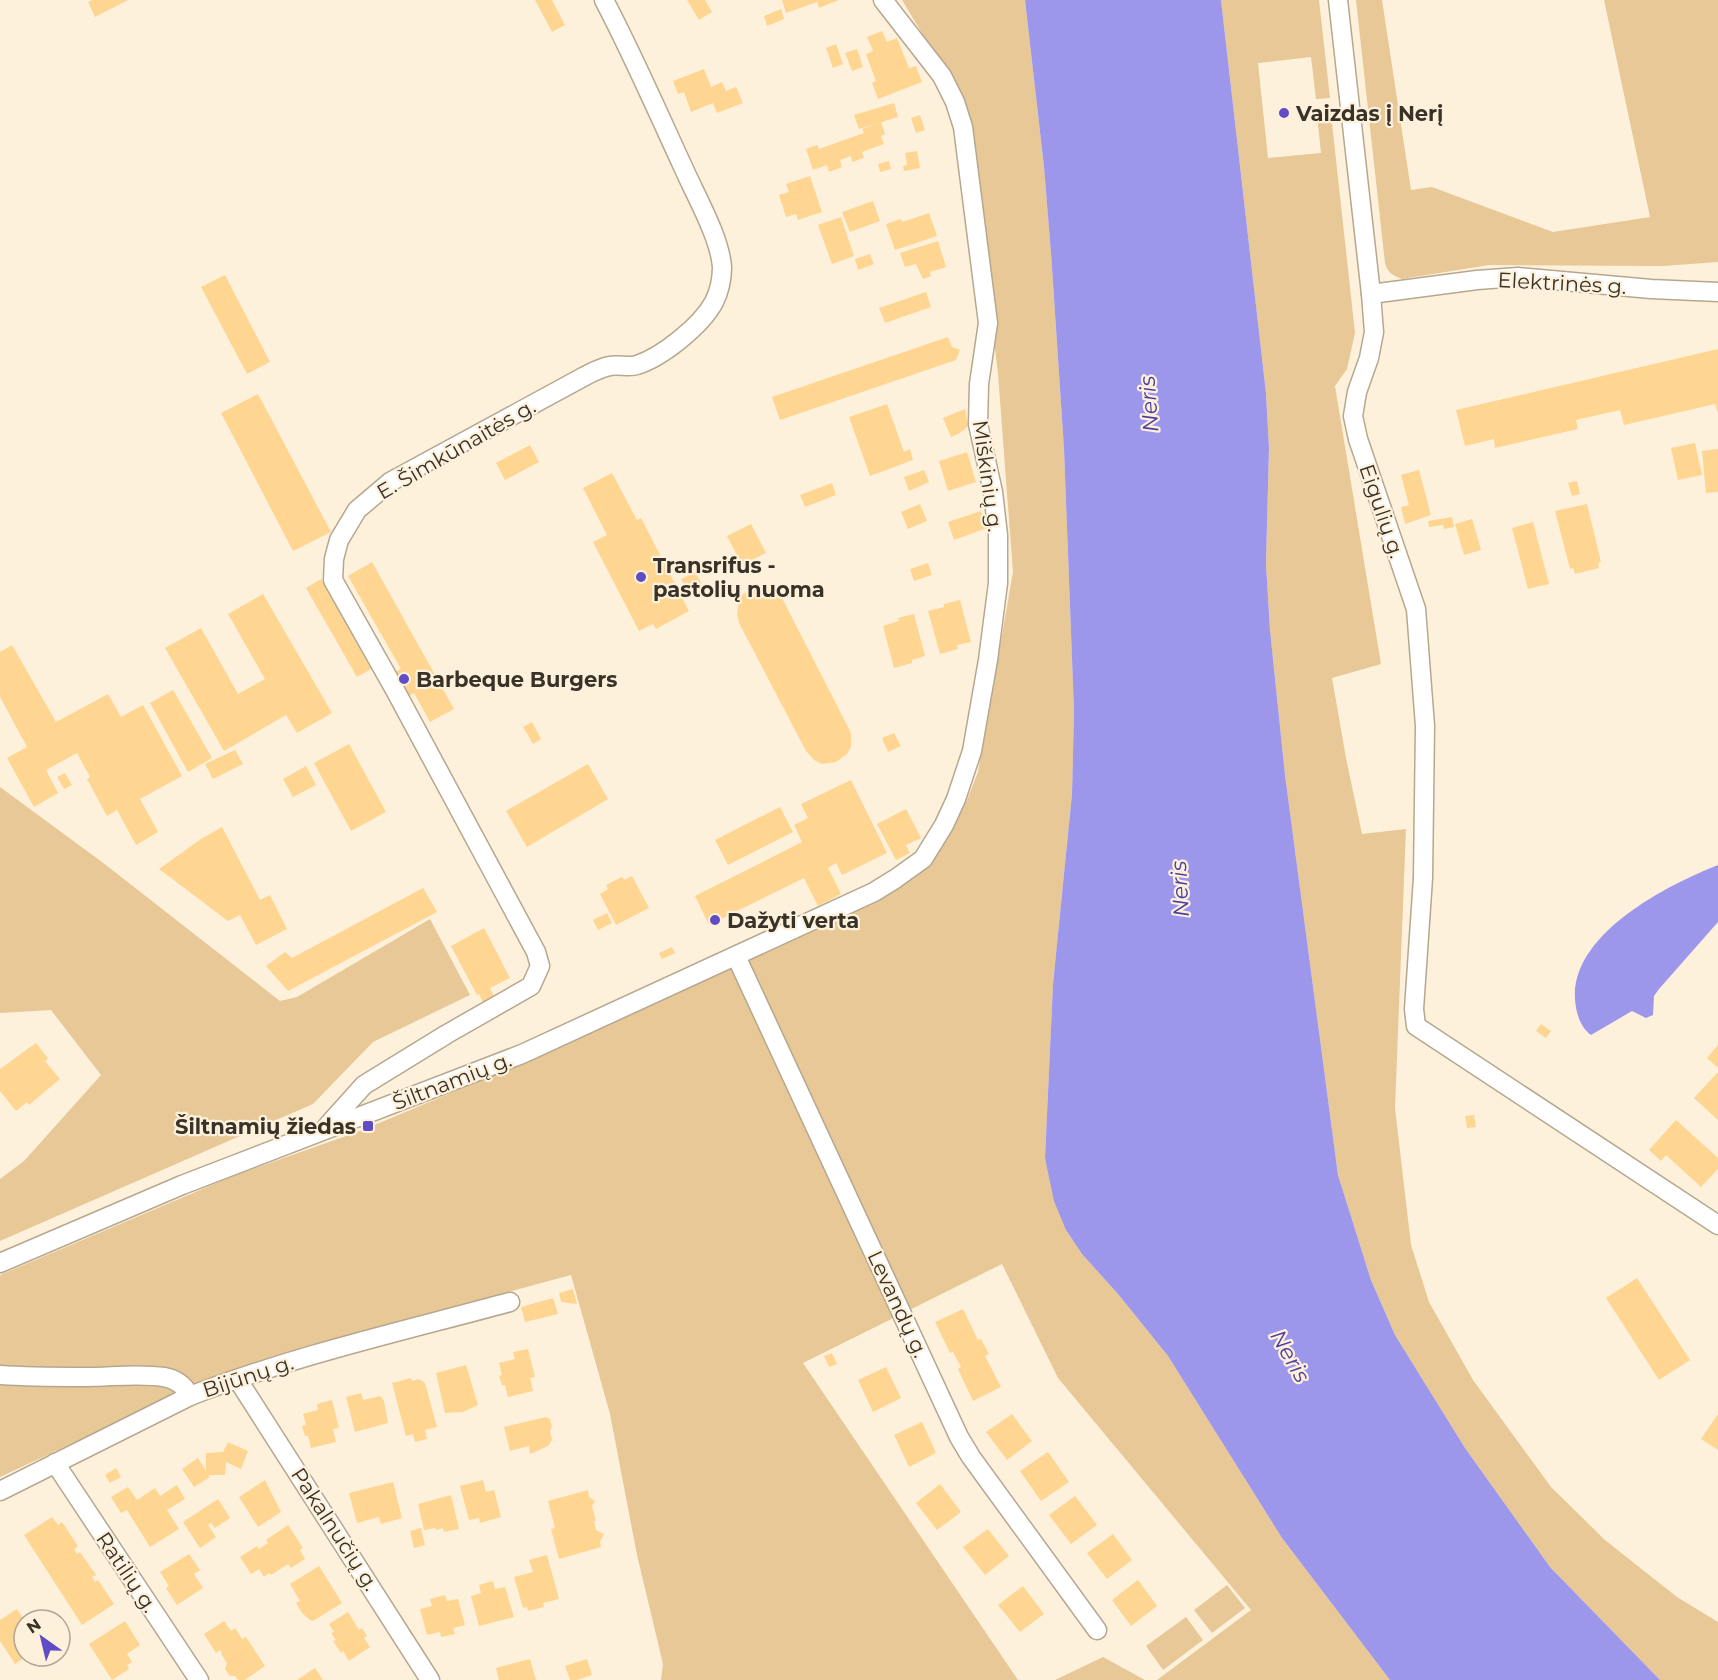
<svg xmlns="http://www.w3.org/2000/svg" width="1718" height="1680" viewBox="0 0 1718 1680" font-family="Montserrat,sans-serif">
  <rect width="100%" height="100%" fill="#fef1dc"/>
  <!-- green -->
  <g fill="#e7c896">
    <polygon points="902,0 1025,0 1044,167 1051,253 1064,449 1074,711 1072,794 1053,984 1045,1158 1066,1230 1082,1254 1118,1294 1168,1356 1282,1538 1390,1680 1157,1680 1251,1610 1058,1378 1002,1264 803,1363 1018,1680 661,1680 663,1664 637,1555 610,1414 571,1275 370,1329 254,1363 213,1378 0,1477 0,1275 233,1176 360,1131 518,1065 832,921 879,896 954,823 967,800 978,772 1013,572 998,374 967,108"/>
    <polygon points="1221,0 1319,0 1330,98 1316,99 1311,57 1258,63 1268,158 1321,153 1317,115 1331,114 1355,333 1347,369 1335,386 1381,664 1332,678 1346,758 1362,834 1406,829 1395,1108 1411,1245 1429,1302 1473,1380 1551,1487 1605,1540 1677,1597 1718,1622 1718,1680 1660,1680 1550,1567 1465,1448 1395,1335 1371,1280 1338,1175 1285,775 1270,630 1266,564 1269,448 1266,393"/>
    <path d="M 1356,0 L 1382,0 L 1411,190 L 1432,187 L 1553,232 L 1650,217 L 1604,0 L 1718,0 L 1718,262 L 1663,266 L 1489,265 L 1402,279 C 1392,275 1388,273 1385,263 Z"/>
    <polygon points="0,787 102,862 280,1001 297,997 430,919 470,995 373,1042 313,1104 0,1241 0,1179 24,1161 101,1075 51,1010 0,1013"/>
    <polygon points="1227,1585 1245,1608 1212,1633 1194,1610"/>
    <polygon points="1186,1617 1203,1640 1163,1670 1146,1646"/>
    <polygon points="1103,1657 1145,1680 1055,1680"/>
  </g>
  <!-- water -->
  <g fill="#9c97eb">
    <polygon points="1025,0 1221,0 1266,393 1269,448 1266,564 1270,630 1285,775 1338,1175 1371,1280 1395,1335 1465,1448 1550,1567 1660,1680 1390,1680 1282,1538 1168,1356 1118,1294 1082,1254 1066,1230 1054,1201 1045,1158 1053,984 1072,794 1074,711 1064,449 1051,253 1044,167"/>
    <path d="M 1718,865 L 1718,922 L 1659,989 L 1654,996 L 1653,1015 L 1646,1018 L 1632,1011 L 1591,1035 C 1580,1027 1576,1013 1575,999 C 1571,934 1667,885 1718,865 Z"/>
  </g>
  <!-- building -->
  <g fill="#fed591">
    <polygon points="92,0 128,0 95,17 88,2"/>
    <polygon points="535,0 552,0 565,25 552,32"/>
    <polygon points="687,0 705,0 712,12 699,20"/>
    <polygon points="782,0 839,0 819,8 817,2 786,13"/>
    <polygon points="781,9 784,19 767,26 764,16"/>
    <polygon points="882,31 887,42 897,38 909,68 916,66 922,82 878,99 872,83 876,81 866,54 873,51 867,37"/>
    <polygon points="836,44 843,64 833,68 826,48"/>
    <polygon points="857,49 863,67 852,71 845,53"/>
    <polygon points="704,69 711,87 722,82 726,91 736,87 743,103 717,113 713,103 691,112 684,92 678,94 673,81"/>
    <polygon points="894,103 898,117 859,129 854,115"/>
    <polygon points="920,115 925,130 916,133 911,118"/>
    <polygon points="881,122 885,134 881,136 884,144 862,152 864,158 852,162 851,156 840,160 842,167 829,172 827,165 813,170 806,149 817,145 819,149 864,133 862,129"/>
    <polygon points="917,151 920,168 904,171 903,166 907,165 905,153"/>
    <polygon points="889,161 891,169 880,172 878,164"/>
    <polygon points="810,176 822,212 798,220 796,214 786,217 779,195 789,192 786,184"/>
    <polygon points="873,201 880,221 850,232 842,212"/>
    <polygon points="929,213 937,236 895,250 886,224 901,219 902,222"/>
    <polygon points="841,217 854,256 832,264 818,225"/>
    <polygon points="938,241 946,267 930,272 931,276 923,279 916,264 905,267 900,253"/>
    <polygon points="870,254 874,264 858,270 855,259"/>
    <polygon points="225,275 270,362 247,374 201,287"/>
    <polygon points="926,292 931,307 885,323 879,308"/>
    <polygon points="948,337 952,347 960,350 956,360 780,420 772,397"/>
    <polygon points="1718,349 1718,414 1715,404 1624,425 1620,410 1576,420 1578,429 1495,448 1494,439 1465,446 1456,410"/>
    <polygon points="258,394 331,532 293,551 221,413"/>
    <polygon points="887,404 904,452 910,449 913,460 870,476 849,417"/>
    <polygon points="965,409 968,426 960,433 951,437 943,418"/>
    <polygon points="1695,443 1702,475 1678,480 1671,448"/>
    <polygon points="530,445 539,462 505,480 496,463"/>
    <polygon points="1718,449 1718,492 1706,493 1702,451"/>
    <polygon points="967,452 976,482 948,491 939,461"/>
    <polygon points="924,470 929,482 909,491 904,477"/>
    <polygon points="1419,470 1431,515 1405,524 1401,507 1409,505 1401,475"/>
    <polygon points="612,473 637,520 641,518 689,611 656,629 653,624 639,631 593,542 607,535 583,488"/>
    <polygon points="1577,481 1580,494 1572,496 1568,483"/>
    <polygon points="832,483 836,495 805,507 800,495"/>
    <polygon points="920,504 927,521 908,529 901,512"/>
    <polygon points="1587,504 1601,562 1598,563 1599,568 1575,574 1573,568 1570,569 1555,511"/>
    <polygon points="981,511 987,528 954,540 948,522"/>
    <polygon points="1452,517 1454,527 1444,529 1443,525 1429,527 1428,521"/>
    <polygon points="1472,519 1481,550 1464,555 1455,524"/>
    <polygon points="1533,522 1549,584 1528,589 1512,528"/>
    <polygon points="751,524 766,553 742,565 727,536"/>
    <polygon points="372,562 454,709 430,722 414,693 409,696 395,672 401,669 348,576"/>
    <polygon points="928,563 932,575 914,581 910,569"/>
    <polygon points="695,572 702,584 688,591 681,579"/>
    <polygon points="321,579 371,669 357,677 306,588"/>
    <polygon points="758,587 771,589 783,600 849,729 851,735 851,747 847,754 836,762 822,764 814,760 806,751 739,623 737,614 739,601 743,594"/>
    <polygon points="263,594 332,713 297,733 286,715 224,751 165,648 201,628 238,694 265,679 228,614"/>
    <polygon points="960,600 971,642 957,645 958,649 940,654 928,611 944,607 944,604"/>
    <polygon points="914,614 925,656 912,660 912,663 894,668 883,626 899,621 898,618"/>
    <polygon points="12,645 56,722 108,694 121,717 143,705 182,776 140,799 158,832 136,845 117,810 107,816 87,779 90,777 77,753 46,770 58,793 34,807 7,758 27,747 0,697 0,652"/>
    <polygon points="173,690 212,758 188,772 150,703"/>
    <polygon points="532,722 541,739 533,744 523,727"/>
    <polygon points="894,733 901,746 888,752 882,738"/>
    <polygon points="349,744 386,812 351,831 314,763"/>
    <polygon points="235,750 243,764 213,779 205,764"/>
    <polygon points="588,764 608,799 527,847 506,811"/>
    <polygon points="306,766 316,785 293,797 283,779"/>
    <polygon points="65,773 72,785 64,789 57,777"/>
    <polygon points="851,780 887,853 842,875 836,863 828,868 841,894 818,906 804,878 709,925 695,896 802,842 794,825 808,818 801,804"/>
    <polygon points="780,807 793,832 728,865 715,840"/>
    <polygon points="906,809 921,838 906,845 910,853 896,860 877,824"/>
    <polygon points="222,827 260,900 270,895 287,929 256,945 240,915 228,921 159,869 201,839"/>
    <polygon points="632,876 649,908 616,925 600,894 608,889 606,885 622,877 624,880"/>
    <polygon points="423,888 437,912 288,991 266,966 285,952 292,958"/>
    <polygon points="607,913 612,923 598,930 593,920"/>
    <polygon points="484,928 510,978 490,988 494,996 483,1002 479,994 477,995 451,946"/>
    <polygon points="672,947 675,953 662,959 659,953"/>
    <polygon points="1541,1024 1551,1031 1546,1038 1536,1031"/>
    <polygon points="36,1043 48,1058 45,1061 60,1079 29,1105 27,1102 16,1111 0,1091 0,1069"/>
    <polygon points="1718,1045 1718,1068 1707,1058"/>
    <polygon points="1718,1072 1718,1120 1694,1098"/>
    <polygon points="1474,1115 1476,1127 1467,1128 1465,1116"/>
    <polygon points="1676,1120 1718,1158 1718,1169 1701,1187 1666,1155 1661,1161 1649,1150"/>
    <polygon points="1637,1278 1690,1360 1659,1380 1606,1298"/>
    <polygon points="573,1289 577,1304 561,1302 559,1293"/>
    <polygon points="553,1298 558,1314 525,1322 521,1307"/>
    <polygon points="963,1309 978,1340 981,1339 989,1354 985,1356 1001,1387 973,1401 958,1369 961,1367 953,1352 950,1353 935,1322"/>
    <polygon points="528,1349 535,1377 530,1378 533,1391 508,1397 505,1385 502,1385 499,1376 502,1375 499,1363 515,1359 513,1352"/>
    <polygon points="832,1353 837,1364 829,1367 824,1356"/>
    <polygon points="466,1365 478,1405 463,1412 445,1413 436,1373"/>
    <polygon points="886,1367 901,1398 873,1412 858,1380"/>
    <polygon points="411,1378 412,1381 419,1379 425,1383 437,1427 425,1430 427,1439 415,1442 413,1434 406,1436 392,1383"/>
    <polygon points="361,1393 363,1400 380,1396 384,1401 388,1423 355,1432 346,1397"/>
    <polygon points="332,1400 339,1428 333,1429 336,1442 311,1448 308,1436 305,1436 302,1426 306,1425 303,1414 318,1410 317,1404"/>
    <polygon points="1012,1414 1032,1441 1007,1460 986,1432"/>
    <polygon points="1718,1414 1718,1450 1701,1439"/>
    <polygon points="546,1417 550,1419 552,1427 550,1431 552,1440 548,1446 530,1454 529,1446 510,1451 504,1427"/>
    <polygon points="922,1422 936,1453 909,1467 894,1435"/>
    <polygon points="228,1442 248,1451 241,1469 226,1462 225,1475 208,1475 210,1477 194,1487 182,1469 198,1458 206,1471 206,1453 223,1452"/>
    <polygon points="1048,1452 1069,1482 1041,1501 1020,1471"/>
    <polygon points="116,1468 121,1477 110,1483 105,1475"/>
    <polygon points="265,1480 281,1512 258,1527 239,1497"/>
    <polygon points="483,1480 486,1492 494,1490 501,1517 480,1523 479,1518 469,1520 460,1486"/>
    <polygon points="393,1482 402,1518 381,1524 379,1517 357,1523 349,1493"/>
    <polygon points="940,1484 961,1512 937,1530 916,1503"/>
    <polygon points="177,1485 185,1499 167,1510 179,1529 150,1547 127,1510 121,1513 111,1497 128,1487 137,1500 155,1488 160,1496"/>
    <polygon points="588,1490 589,1497 595,1501 592,1506 596,1521 594,1521 596,1530 604,1534 600,1542 601,1547 559,1559 551,1529 555,1528 548,1501"/>
    <polygon points="451,1495 459,1529 444,1532 443,1528 436,1530 435,1528 424,1530 418,1504"/>
    <polygon points="1075,1496 1097,1525 1071,1544 1049,1515"/>
    <polygon points="218,1499 230,1518 215,1528 211,1523 208,1525 216,1537 200,1548 183,1522"/>
    <polygon points="52,1517 58,1525 62,1522 78,1546 74,1549 77,1554 80,1552 96,1575 92,1577 95,1582 98,1580 114,1604 82,1625 24,1535"/>
    <polygon points="288,1525 303,1548 300,1550 305,1559 291,1568 288,1564 271,1575 269,1573 264,1577 259,1569 251,1574 240,1557 257,1546 259,1549 268,1543 266,1540"/>
    <polygon points="421,1528 425,1545 414,1548 410,1531"/>
    <polygon points="988,1529 1009,1556 985,1575 963,1547"/>
    <polygon points="1113,1534 1132,1560 1107,1579 1087,1553"/>
    <polygon points="189,1554 200,1570 194,1574 203,1588 177,1605 166,1588 169,1586 160,1572"/>
    <polygon points="547,1555 559,1599 543,1603 544,1607 528,1611 527,1607 523,1608 514,1577 533,1572 529,1560"/>
    <polygon points="319,1566 342,1603 313,1621 310,1620 302,1613 296,1603 300,1601 290,1584"/>
    <polygon points="1138,1580 1157,1606 1131,1626 1112,1600"/>
    <polygon points="493,1581 495,1589 505,1587 514,1617 479,1626 471,1596 481,1593 479,1585"/>
    <polygon points="1023,1586 1044,1614 1020,1632 998,1605"/>
    <polygon points="445,1595 447,1601 458,1599 465,1625 453,1628 455,1634 441,1637 440,1632 427,1635 420,1609 432,1606 430,1599"/>
    <polygon points="17,1609 24,1620 24,1656 27,1656 15,1664 0,1641 0,1620"/>
    <polygon points="348,1612 359,1630 362,1628 367,1636 364,1638 370,1647 349,1661 343,1651 341,1653 333,1641 336,1640 331,1633 334,1632 329,1624"/>
    <polygon points="125,1621 140,1645 127,1654 132,1662 127,1665 129,1669 112,1680 89,1644"/>
    <polygon points="224,1621 231,1631 235,1628 242,1639 246,1637 265,1666 245,1680 238,1680 235,1676 230,1676 225,1669 227,1663 221,1654 222,1653 220,1650 216,1653 204,1634"/>
    <polygon points="530,1659 536,1680 499,1680 496,1668"/>
    <polygon points="587,1659 592,1675 577,1680 570,1680 565,1666"/>
    <polygon points="315,1668 323,1680 297,1680"/>
  </g>
  <g fill="none" stroke-linecap="round" stroke-linejoin="round">
    <!-- minor casing -->
    <g stroke="#b6a78f" stroke-width="21">
      <g id="minor">
        <polyline points="1338,0 1371,294 1374,332 1369,358 1357,392 1353,416 1358,439 1416,609 1425,726 1423,878 1414,1009 1416,1026 1718,1225"/>
        <polyline points="1371,294 1477,280 1518,277 1651,289 1718,292"/>
        <polyline points="736,956 959,1437 971,1457 1097,1630"/>
        <path d="M 328,1125 L 364,1085 L 447,1034 L 531,986 L 540,966 L 536,952 L 395,690 L 333,580 L 334,559 L 339,540 L 357,510 L 390,482 L 585,376 C 593,372 602,367 610,366 C 619,364 629,368 637,365 C 662,357 701,326 714,302 C 719,292 722,278 722,267 C 720,238 696,196 684,169 C 658,113 633,55 604,0"/>
        <polyline points="0,1263 182,1185 522,1054 874,892 895,879 923,859 944,825 956,799 972,751 988,660 998,583 998,535 993,492 978,424 979,384 988,323 963,127 955,102 942,76 883,0"/>
        <path d="M 0,1375 C 28,1377 56,1377 85,1377 C 111,1377 138,1373 164,1377 C 176,1379 184,1385 190,1396"/>
        <polyline points="238,1380 430,1680"/>
        <polyline points="55,1463 199,1680"/>
        <path d="M 0,1491 L 190,1396 C 293,1356 403,1331 510,1302"/>
      </g>
    </g>
    <!-- minor -->
    <use href="#minor" stroke="#fff" stroke-width="18"/>
  </g>
  <!-- markers -->
  <g fill="#604cc5" stroke="#fef1dc" stroke-width="2">
    <circle cx="1284" cy="113" r="6"/>
    <circle cx="641" cy="577" r="6"/>
    <circle cx="404" cy="679" r="6"/>
    <circle cx="715" cy="920" r="6"/>
    <rect x="362" y="1120" width="12" height="12" rx="3"/>
  </g>
  <g text-anchor="middle" dominant-baseline="central" stroke-width="4.5" stroke-linejoin="round" paint-order="stroke">
    <!-- poi labels -->
    <g font-size="21" font-weight="bold" fill="#383228" stroke="#fef1dc" text-anchor="start">
      <text x="1296" y="113">Vaizdas į Nerį</text>
      <text x="653" y="565">Transrifus -<tspan x="653" dy="24">pastolių nuoma</tspan></text>
      <text x="416" y="679">Barbeque Burgers</text>
      <text x="727" y="920">Dažyti verta</text>
      <text x="356" y="1126" text-anchor="end">Šiltnamių žiedas</text>
    </g>
    <!-- street labels -->
    <g font-size="21" fill="#383228" stroke="#fef1dc">
      <text transform="translate(1562 283) rotate(3)">Elektrinės g.</text>
      <text transform="translate(456 449) rotate(-30)">E. Šimkūnaitės g.</text>
      <text transform="translate(988 476) rotate(82)">Miškinių g.</text>
      <text transform="translate(1382 511) rotate(71)">Eigulių g.</text>
      <text transform="translate(452 1081) rotate(-21)">Šiltnamių g.</text>
      <text transform="translate(898 1304) rotate(65)">Levandų g.</text>
      <text transform="translate(248 1376) rotate(-18)">Bijūnų g.</text>
      <text transform="translate(335 1529) rotate(57)">Pakalnučių g.</text>
      <text transform="translate(127 1572) rotate(56)">Ratilių g.</text>
    </g>
    <!-- water labels -->
    <g font-size="22" font-style="italic" fill="#4c3d9e" stroke="#fef1dc">
      <text transform="translate(1149 404) rotate(-94)">Neris</text>
      <text transform="translate(1180 889) rotate(-93)">Neris</text>
      <text transform="translate(1290 1356) rotate(60)">Neris</text>
    </g>
  </g>
  <!-- north arrow -->
  <g transform="translate(42 1638) rotate(326)"><circle r="28" fill="#fef1dc" stroke="#afa594" stroke-width="1.5"/>
  <path d="M0-4.5L10 22L0 15L-10 22Z" fill="#604cc5"/>
  <text y="-9" font-size="16" font-weight="bold" text-anchor="middle" fill="#383228">N</text>
  </g>
</svg>
